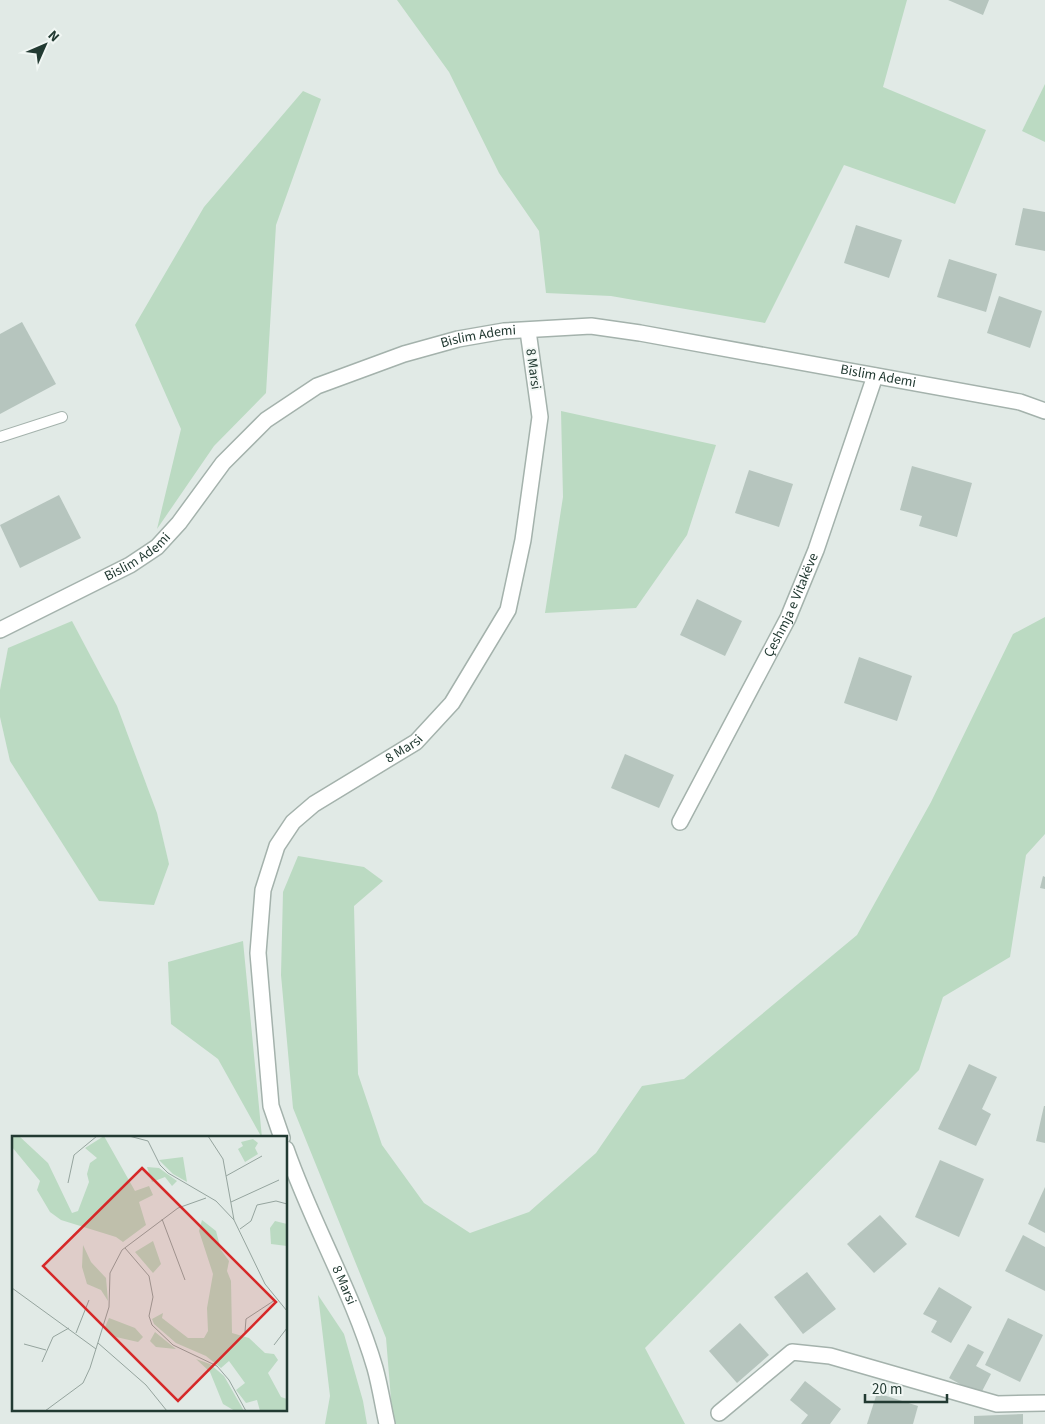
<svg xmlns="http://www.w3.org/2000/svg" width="1045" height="1424" viewBox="0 0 1045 1424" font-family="'Source Sans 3',sans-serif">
  <rect width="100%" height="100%" fill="#e1eae6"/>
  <!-- green -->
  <g fill="#bbdac2">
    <polygon points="397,0 907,0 883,87 986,130 955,204 844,165 765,323 611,296 546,293 539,231 499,173 449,72"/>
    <polygon points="1045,84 1045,142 1022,131"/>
    <polygon points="303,91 321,99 276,225 266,393 214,446 157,529 181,429 135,325 204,207"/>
    <polygon points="561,411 716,445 687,535 636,608 545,613 563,497"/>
    <polygon points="1045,617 1045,834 1026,855 1010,957 943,997 919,1070 645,1348 685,1424 393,1424 386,1338 293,1108 281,975 283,892 298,856 364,867 383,881 354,906 358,1074 382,1145 424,1203 470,1233 529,1212 596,1153 642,1086 684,1079 857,935 931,802 1013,634"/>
    <polygon points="72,621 117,706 157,813 169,864 154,905 99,901 10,761 0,717 0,690 8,648"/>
    <polygon points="243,941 262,1138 218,1059 171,1024 168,962"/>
    <polygon points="318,1295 344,1334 363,1401 367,1424 325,1424 330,1396"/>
  </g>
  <!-- building -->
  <g fill="#b6c5be">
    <polygon points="948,0 989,0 983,15"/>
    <polygon points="1023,208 1045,212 1045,251 1015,245"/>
    <polygon points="856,225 902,240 889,278 844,263"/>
    <polygon points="949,259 997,274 986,312 937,297"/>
    <polygon points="999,296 1042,311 1030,348 987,333"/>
    <polygon points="22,322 56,384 0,414 0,334"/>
    <polygon points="912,466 972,483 957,537 919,526 922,516 900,510"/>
    <polygon points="749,470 793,484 779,527 735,513"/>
    <polygon points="59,495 81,538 20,568 0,525"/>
    <polygon points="697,599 742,621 725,656 680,635"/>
    <polygon points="859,657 912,676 897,721 844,703"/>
    <polygon points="625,754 674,775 659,808 611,788"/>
    <polygon points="1043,876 1045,877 1045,889 1040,888"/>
    <polygon points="969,1064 997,1077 982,1109 991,1114 976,1146 938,1129"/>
    <polygon points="1044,1106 1045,1106 1045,1143 1036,1141"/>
    <polygon points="940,1160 984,1179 959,1237 915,1217"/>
    <polygon points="1045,1187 1045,1233 1028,1224"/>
    <polygon points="880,1215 907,1244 874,1273 847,1244"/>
    <polygon points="1023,1235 1045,1247 1045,1291 1005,1271"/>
    <polygon points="807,1272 836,1309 803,1334 774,1297"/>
    <polygon points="939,1287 972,1307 951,1343 931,1332 937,1321 923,1314"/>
    <polygon points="1008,1318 1043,1335 1020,1382 985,1365"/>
    <polygon points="740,1323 769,1355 737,1383 709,1351"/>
    <polygon points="968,1344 984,1352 976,1366 991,1374 980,1395 949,1378"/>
    <polygon points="805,1381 841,1409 830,1424 801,1424 808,1415 790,1400"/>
    <polygon points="877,1393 918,1406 913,1424 867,1424"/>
    <polygon points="1023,1414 1023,1424 974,1424 974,1416"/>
  </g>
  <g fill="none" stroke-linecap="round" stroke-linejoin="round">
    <!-- lane casing -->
    <g stroke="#a4b2ac" stroke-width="12">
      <polyline id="lane" points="0,437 62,417"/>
    </g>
    <!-- street casing -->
    <g stroke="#a4b2ac" stroke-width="18">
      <g id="street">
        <path id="s1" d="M 0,630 L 130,565 L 157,547 L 179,523 L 223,463 L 266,420 L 317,386 L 404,354 L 458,339 L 504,331 L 591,326 L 640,333 L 1020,402 L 1045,411"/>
        <path id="s2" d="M 680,822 L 788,618 L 816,550 L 875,376"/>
        <path id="s3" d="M 282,1138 L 271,1106 L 258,953 L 263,890 L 277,846 L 293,822 L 314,804 L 416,742 L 452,703 L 508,610 L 523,540 L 540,417 L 528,331"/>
        <path id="s4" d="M 286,1149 C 312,1224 353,1293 375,1368 C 380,1386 383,1406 387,1424"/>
        <polyline points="719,1413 792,1352 830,1356 997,1404 1045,1403"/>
      </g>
    </g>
    <!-- lane -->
    <use href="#lane" stroke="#fff" stroke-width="10"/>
    <!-- street -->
    <use href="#street" stroke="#fff" stroke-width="15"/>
  </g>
  <g text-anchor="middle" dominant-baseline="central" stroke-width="4" stroke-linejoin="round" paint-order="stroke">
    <!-- street labels -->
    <g font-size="14" fill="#223a32" stroke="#f1f7f4">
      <text stroke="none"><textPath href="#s1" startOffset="576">Bislim Ademi</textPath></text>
      <text transform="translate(533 369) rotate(82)">8 Marsi</text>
      <text stroke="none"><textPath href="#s1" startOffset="981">Bislim Ademi</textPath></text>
      <text stroke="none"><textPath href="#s1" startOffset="156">Bislim Ademi</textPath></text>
      <text stroke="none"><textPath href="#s2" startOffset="244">Çeshmja e Vitakëve</textPath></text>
      <text stroke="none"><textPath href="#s3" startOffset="459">8 Marsi</textPath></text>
      <text stroke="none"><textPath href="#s4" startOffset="148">8 Marsi</textPath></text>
    </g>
  </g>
  <!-- overview -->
  <g transform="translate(12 1136)">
    <rect width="275" height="275" fill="#e1eae6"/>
    <path d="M 0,0 L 7,0 L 36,27 L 60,77 L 66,75 L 77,46 L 75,38 L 78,27 L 85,22 L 73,12 L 92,0 L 123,55 L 137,50 L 141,59 L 127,66 L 134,89 L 111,106 L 104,101 L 49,84 L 38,76 L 25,54 L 28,45 L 0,11 ZM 241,3 L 246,7 L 243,12 L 246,18 L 233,26 L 226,13 L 231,10 L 229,6 ZM 171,21 L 175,46 L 161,38 L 147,24 ZM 135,31 L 147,32 L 165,45 L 160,50 L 153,41 L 140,46 ZM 190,84 L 204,95 L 209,114 L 217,125 L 215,135 L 219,145 L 220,197 L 237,202 L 253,217 L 262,218 L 266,224 L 256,237 L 269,261 L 275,263 L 275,274 L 248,275 L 245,264 L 234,267 L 224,254 L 233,247 L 217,225 L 209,232 L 194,220 L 164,207 L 142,188 L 140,183 L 151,177 L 150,182 L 176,202 L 192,202 L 196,195 L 195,172 L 201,138 L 187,95 ZM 263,85 L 275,88 L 275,110 L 259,108 L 258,92 ZM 141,105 L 149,128 L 141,137 L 123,116 ZM 71,109 L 79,126 L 94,142 L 96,165 L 89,154 L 75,148 L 70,131 ZM 97,182 L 123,192 L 131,201 L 126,206 L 104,201 L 93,191 ZM 143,196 L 164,213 L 144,211 L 138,205 ZM 184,223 L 198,228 L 212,240 L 232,275 L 223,275 L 211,268 L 198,236 Z" fill="#bbdac2"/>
    <path fill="none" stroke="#95a49e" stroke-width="1" d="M 117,0 L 136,5 L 148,29 L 156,37 L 204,65 L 222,84 L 253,148 L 275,175M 196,0 L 211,23 L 222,84M 214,40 L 250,20M 56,47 L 62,19 L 85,0M 219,66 L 267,44M 150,83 L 173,144M 228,93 L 239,85 L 245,69 L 264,65 L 275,68M 113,112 L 137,140 L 141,161 L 137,180 L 140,189 L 161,209 L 205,230 L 217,244 L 234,275M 0,152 L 84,213M 233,196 L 234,183 L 263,164M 64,197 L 77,164M 86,207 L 134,249 L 155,275M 12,208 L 34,214M 262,209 L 275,192M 30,226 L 41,201 L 57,192M 33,275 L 71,247 L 78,232 L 97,171 L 98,137 L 110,114 L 166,72 L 194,62"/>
    <path fill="#d62828" fill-opacity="0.15" stroke="#d62828" stroke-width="2.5" d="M 130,32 L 264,166 L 166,265 L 31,130 Z"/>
    <rect width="275" height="275" fill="none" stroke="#223a32" stroke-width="2.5"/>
  </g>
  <!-- north arrow -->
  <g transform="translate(45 45) rotate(45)" stroke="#f1f7f4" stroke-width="4" paint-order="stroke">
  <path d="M0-4L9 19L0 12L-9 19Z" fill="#223a32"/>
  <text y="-8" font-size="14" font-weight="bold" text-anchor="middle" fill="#223a32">N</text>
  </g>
  <!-- scale -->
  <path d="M865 1394v8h82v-8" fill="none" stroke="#223a32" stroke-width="2.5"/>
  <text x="872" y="1394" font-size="15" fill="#223a32" stroke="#f1f7f4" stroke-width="4" paint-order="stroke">20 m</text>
</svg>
